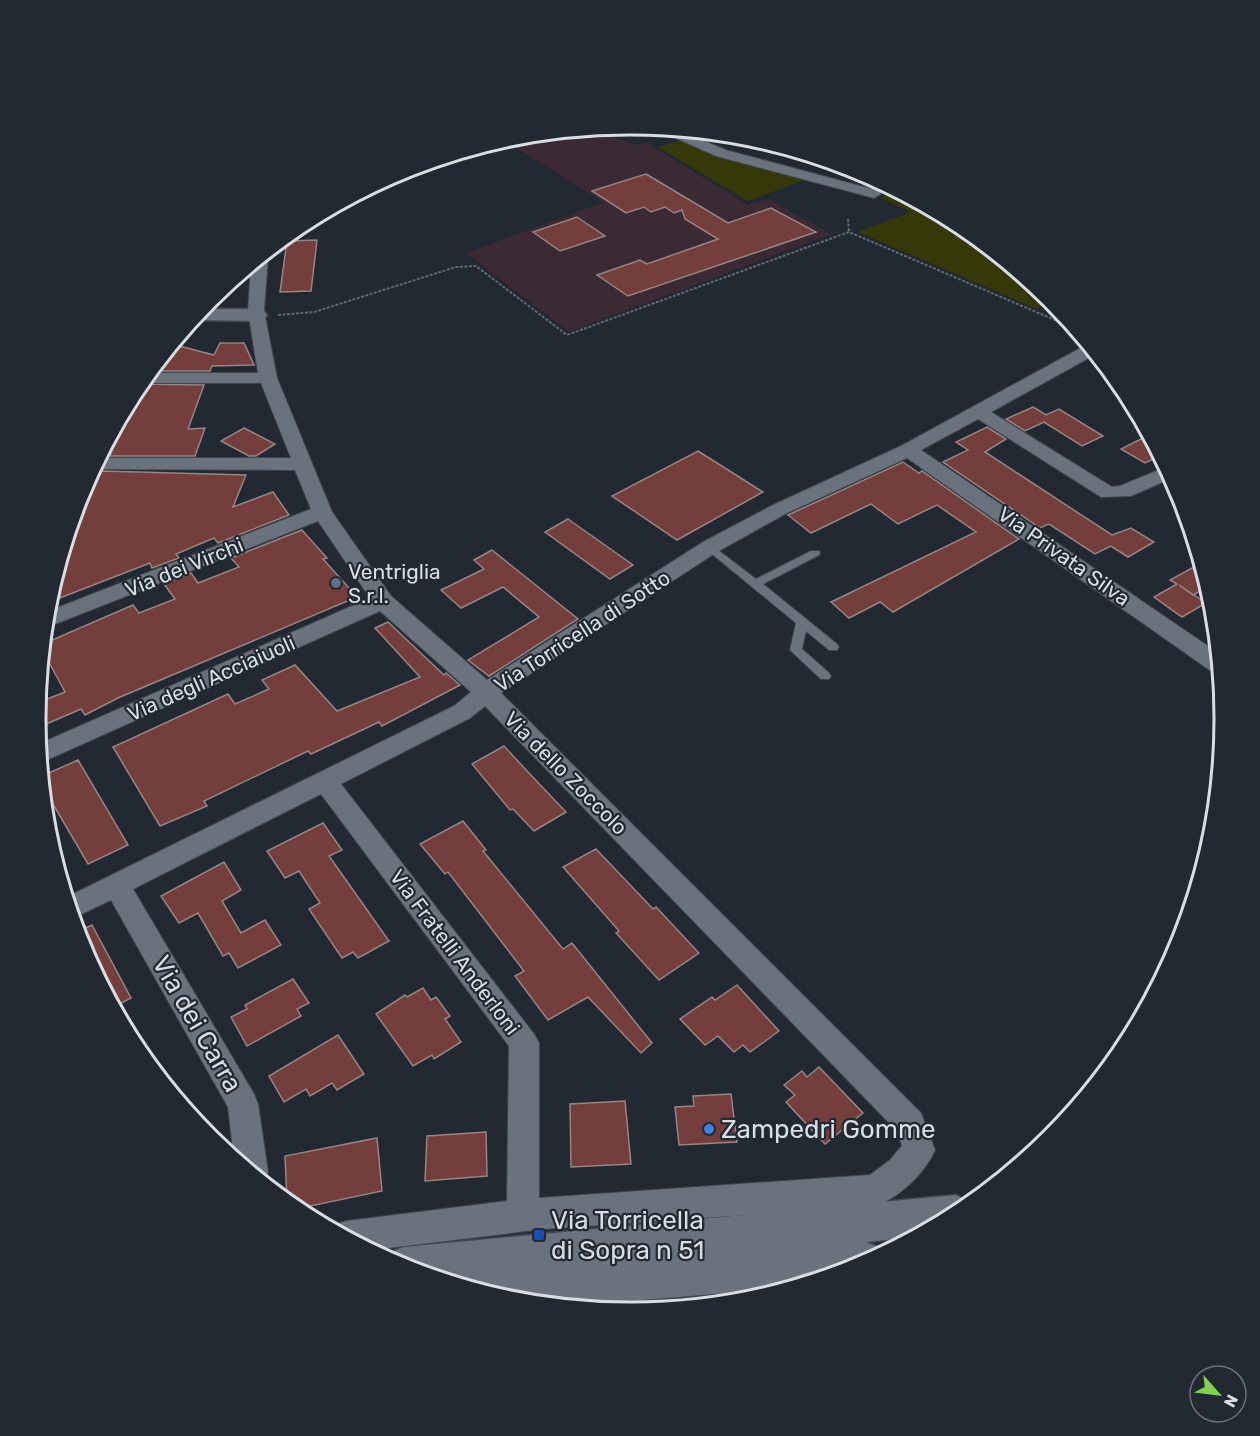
<svg xmlns="http://www.w3.org/2000/svg" width="1260" height="1436" viewBox="0 0 1260 1436" font-family="Rubik,sans-serif">
  <rect width="100%" height="100%" fill="#222933"/>
  <!-- education -->
  <polygon fill="#3b2a34" points="593,128 634,145 645,142 748,205 769,199 831,234 569,332 466,253 604,202 513,146 549,132"/>
  <!-- green -->
  <g fill="#353909">
    <polygon points="684,139 807,179 748,201 658,147"/>
    <polygon points="896,190 960,224 1052,300 1037,309 858,232 911,212 880,198"/>
  </g>
  <!-- building -->
  <g fill="#743e3c" stroke="#968584" stroke-width="1.5">
    <polygon points="646,174 728,223 771,208 816,232 628,296 597,275 640,260 647,264 718,239 685,219 682,210 674,213 665,207 651,212 644,207 626,213 592,191"/>
    <polygon points="577,217 605,236 560,251 533,232"/>
    <polygon points="317,240 311,291 280,292 287,241"/>
    <polygon points="220,343 244,343 254,365 212,366 210,371 150,371 172,344 214,355"/>
    <polygon points="139,384 204,385 188,429 205,428 195,456 110,456 115,444 106,444"/>
    <polygon points="1033,407 1046,415 1059,409 1103,436 1082,446 1044,422 1025,431 1006,419"/>
    <polygon points="987,427 1006,439 985,452 1112,535 1131,528 1154,542 1128,557 1111,546 1095,554 1049,524 1040,528 943,462 968,450 956,442"/>
    <polygon points="244,428 275,444 256,456 249,456 221,441"/>
    <polygon points="1149,435 1160,456 1145,463 1121,449"/>
    <polygon points="698,451 763,492 677,540 612,496"/>
    <polygon points="903,462 919,473 922,471 1019,539 893,612 880,602 849,618 831,602 976,532 937,505 898,524 871,504 811,533 788,515"/>
    <polygon points="102,471 246,475 233,507 273,492 289,515 218,543 214,538 176,554 179,558 152,568 150,563 47,603 69,532 71,535"/>
    <polygon points="568,519 633,565 610,579 545,532"/>
    <polygon points="302,530 327,558 323,559 357,597 118,698 85,715 81,709 37,728 37,703 65,692 43,651 43,644 133,605 139,613 175,599 164,584 191,573 198,583 239,567 231,558"/>
    <polygon points="492,550 578,619 489,676 468,660 539,617 503,587 461,608 441,590 484,569 474,560"/>
    <polygon points="1201,563 1208,587 1193,595 1179,585 1206,603 1182,617 1154,597 1177,584 1170,580"/>
    <polygon points="388,622 444,675 446,673 460,685 382,726 379,722 311,754 308,751 204,801 207,806 160,826 113,747 228,694 235,704 269,689 262,680 295,665 337,711 420,677 375,628"/>
    <polygon points="504,746 528,772 566,812 534,831 513,809 510,810 472,764"/>
    <polygon points="78,760 128,845 88,864 43,787 42,776"/>
    <polygon points="463,821 486,850 483,851 563,949 572,943 652,1043 641,1053 588,997 548,1020 515,976 524,971 448,872 445,874 420,844"/>
    <polygon points="323,823 342,850 329,856 389,941 358,958 353,952 342,958 309,909 320,903 299,871 285,878 267,851"/>
    <polygon points="596,849 653,909 656,907 699,953 659,980 616,933 619,931 563,867"/>
    <polygon points="224,862 241,890 222,901 241,933 265,920 281,945 238,968 229,953 223,956 198,913 179,923 161,896"/>
    <polygon points="92,925 131,998 114,1007 81,945 77,932"/>
    <polygon points="293,979 309,1003 297,1009 301,1016 247,1046 231,1017 247,1009 245,1005"/>
    <polygon points="737,985 779,1031 750,1052 743,1045 734,1052 718,1036 705,1045 680,1019 712,997 715,1000"/>
    <polygon points="423,988 431,1000 436,997 450,1016 445,1019 461,1042 434,1059 432,1055 413,1066 376,1014 405,995 407,997"/>
    <polygon points="338,1035 364,1074 337,1090 332,1083 310,1096 306,1089 284,1102 269,1076"/>
    <polygon points="819,1067 863,1113 825,1144 786,1102 795,1095 784,1085 802,1071 807,1077"/>
    <polygon points="731,1094 737,1142 679,1145 675,1107 694,1106 693,1096"/>
    <polygon points="625,1101 631,1164 571,1167 570,1104"/>
    <polygon points="486,1132 487,1176 425,1181 427,1136"/>
    <polygon points="377,1138 382,1191 296,1209 287,1201 285,1156"/>
  </g>
  <g fill="none" stroke-linecap="round" stroke-linejoin="round">
    <!-- service casing -->
    <g stroke="#41474f" stroke-width="2">
      <polygon id="service" points="710,544 756,579 811,551 819,551 820,553 819,555 763,584 837,644 839,647 837,650 829,650 806,631 802,649 829,673 831,676 829,679 821,679 790,650 796,623 706,549 705,547"/>
    </g>
    <!-- minor casing -->
    <g stroke="#41474f" stroke-width="2">
      <g id="minor">
        <polygon points="651,127 673,128 726,150 879,191 881,194 874,198 716,156"/>
        <path d="M 266,254 L 268,257 L 264,311 L 277,378 L 332,512 L 391,596 L 487,680 L 703,542 L 773,505 L 901,446 L 1086,345 L 1088,345 L 1096,354 L 991,412 L 1112,487 L 1120,486 L 1166,467 L 1172,478 L 1131,496 L 1101,497 L 978,419 L 921,450 L 1218,653 L 1220,673 L 1211,671 L 907,458 L 787,513 L 717,552 L 501,693 L 921,1113 L 935,1150 C 924,1174 901,1196 876,1206 L 544,1229 L 371,1250 L 333,1229 L 334,1225 L 346,1221 L 507,1201 L 509,1046 L 321,794 L 133,889 L 254,1094 L 258,1104 L 268,1172 L 264,1182 L 234,1158 L 228,1107 L 111,900 L 73,918 L 67,897 L 454,706 L 471,692 L 380,611 L 40,763 L 39,744 L 370,598 L 318,521 L 45,628 L 46,612 L 311,509 L 295,470 L 93,469 L 99,458 L 291,458 L 261,383 L 141,383 L 149,373 L 258,373 L 248,311 L 251,264 ZM 485,706 L 897,1131 L 902,1146 L 890,1160 L 870,1175 L 539,1198 L 539,1043 L 534,1034 L 341,784 L 470,718 Z"/>
      </g>
    </g>
    <!-- tertiary casing -->
    <g stroke="#41474f" stroke-width="3">
      <g id="tertiary">
        <polygon points="201,309 257,309 264,311 267,315 264,319 257,321 192,320"/>
        <path d="M 956,1195 L 971,1203 L 960,1212 L 913,1237 L 848,1244 L 866,1242 L 880,1248 L 882,1253 L 857,1267 L 787,1288 L 567,1306 L 514,1301 L 469,1287 L 472,1280 C 443,1283 412,1272 387,1258 L 389,1253 L 403,1247 Z"/>
      </g>
    </g>
    <!-- path -->
    <g stroke="#626871" stroke-width="2" stroke-dasharray="3 1.5" stroke-linecap="butt">
      <polyline points="848,219 849,232"/>
      <polyline points="278,315 314,312 456,267 476,266 567,335 849,232 1076,329"/>
    </g>
    <!-- service -->
    <use href="#service" fill="#69727d" fill-rule="evenodd"/>
    <!-- minor -->
    <use href="#minor" fill="#69727d" fill-rule="evenodd"/>
    <!-- tertiary -->
    <use href="#tertiary" fill="#69727d" fill-rule="evenodd"/>
  </g>
  <!-- markers -->
  <circle fill="#5c6f8a" stroke="#222933" stroke-width="2" cx="336" cy="583" r="6"/>
  <circle fill="#3f7fe0" stroke="#222933" stroke-width="2" cx="709" cy="1129" r="6"/>
  <rect fill="#1a4fb4" stroke="#222933" stroke-width="2" x="533" y="1229" width="12" height="12" rx="3"/>
  <g text-anchor="middle" dominant-baseline="central" stroke-width="4.5" stroke-linejoin="round" paint-order="stroke">
    <!-- street labels -->
    <g font-size="21" fill="#d9dde4" stroke="#222933">
      <text transform="translate(1064 556) rotate(35)">Via Privata Silva</text>
      <text transform="translate(184 567) rotate(-22)">Via dei Virchi</text>
      <text transform="translate(582 631) rotate(-33)">Via Torricella di Sotto</text>
      <text transform="translate(211 678) rotate(-24)">Via degli Acciaiuoli</text>
      <text transform="translate(566 773) rotate(45)">Via dello Zoccolo</text>
      <text transform="translate(455 952) rotate(53)">Via Fratelli Anderloni</text>
    </g>
    <!-- poi labels -->
    <g font-size="21" fill="#d9dde4" stroke="#222933" text-anchor="start">
      <text x="348" y="571">Ventriglia<tspan x="348" dy="24">S.r.l.</tspan></text>
    </g>
    <!-- near-street labels -->
    <g font-size="26" fill="#d9dde4" stroke="#222933">
      <text transform="translate(197 1024) rotate(60)">Via dei Carra</text>
    </g>
    <!-- near-poi labels -->
    <g font-size="26" fill="#d9dde4" stroke="#222933" text-anchor="start">
      <text x="721" y="1129">Zampedri Gomme</text>
      <text x="551" y="1220">Via Torricella<tspan x="551" dy="30">di Sopra n 51</tspan></text>
    </g>
  </g>
  <!-- crop -->
  <path d="M0 0H1260V1436H0ZM629 135H631A583 583 0 0 1 1214 718V719A583 583 0 0 1 631 1302H629A583 583 0 0 1 46 719V718A583 583 0 0 1 629 135Z" fill="#222933" fill-rule="evenodd"/>
  <path fill="none" stroke="#d9dde4" stroke-width="3" d="M629 135H631A583 583 0 0 1 1214 718V719A583 583 0 0 1 631 1302H629A583 583 0 0 1 46 719V718A583 583 0 0 1 629 135Z"/>
  <!-- north arrow -->
  <g transform="translate(1218 1394) rotate(118)"><circle r="28" fill="#222933" stroke="#6b717a" stroke-width="1.5"/>
  <path d="M0-4.5L10 22L0 15L-10 22Z" fill="#82d04f"/>
  <text y="-9" font-size="16" font-weight="bold" text-anchor="middle" fill="#d9dde4">N</text>
  </g>
</svg>
